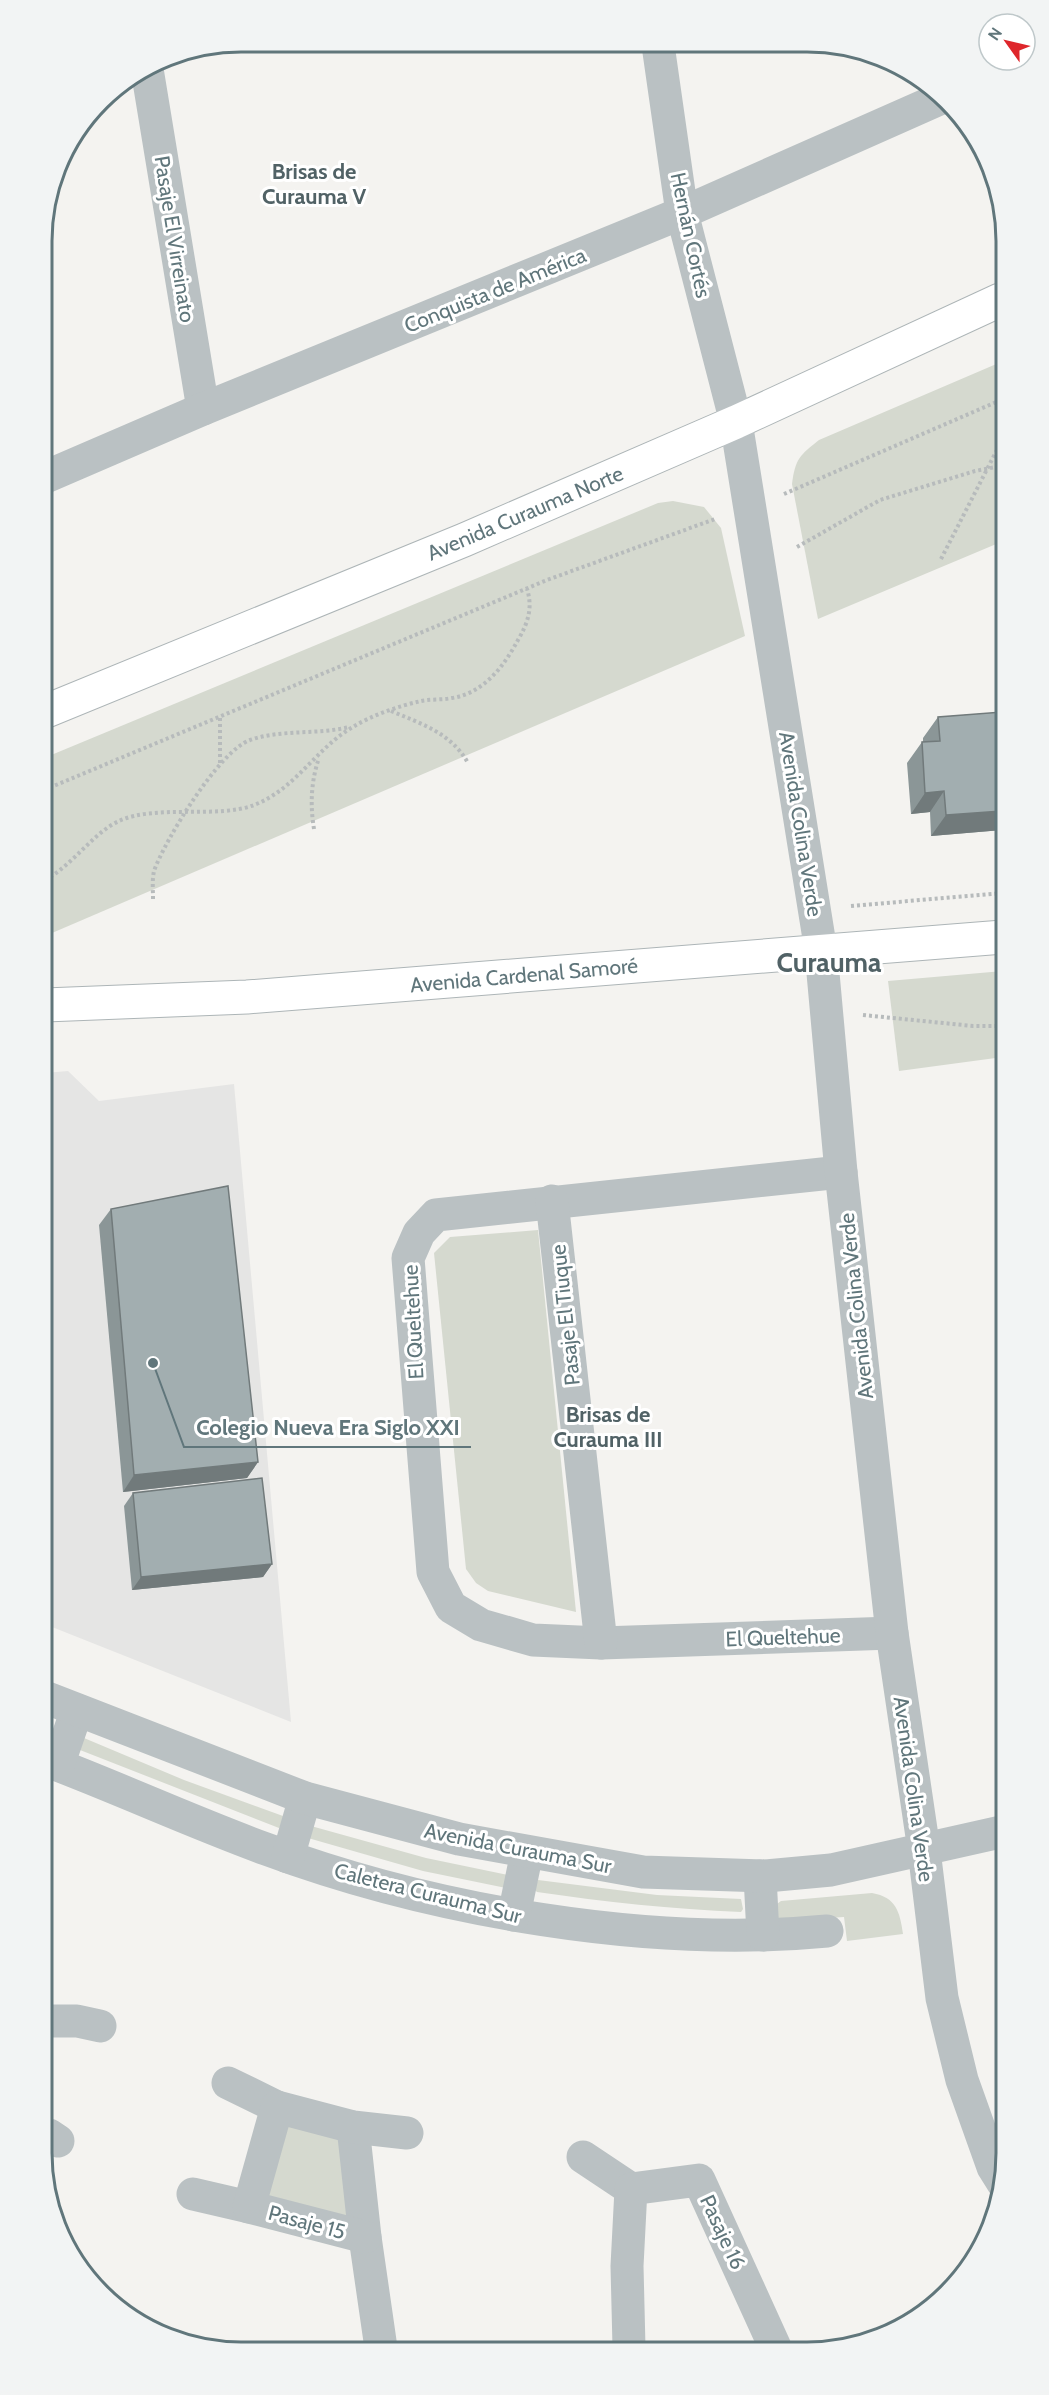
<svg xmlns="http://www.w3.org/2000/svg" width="1049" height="2395" viewBox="0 0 1049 2395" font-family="Cabin,sans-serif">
  <rect width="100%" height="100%" fill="#f4f3f0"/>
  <!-- built -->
  <polygon fill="#e5e5e4" points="68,1071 99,1101 234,1084 291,1722 47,1625 45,1073"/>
  <!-- green -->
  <g fill="#d5d9cf">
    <path d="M 1001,362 L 1001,542 L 818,619 L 792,484 C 795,459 800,455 819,440 Z"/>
    <polygon points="673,501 704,507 721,528 745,636 45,936 44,758 658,503"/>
    <polygon points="1003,971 1003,1057 899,1071 888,981"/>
    <polygon points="538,1230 576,1612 488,1591 476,1583 466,1569 434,1253 450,1237"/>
    <polygon points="84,1738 184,1780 283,1816 282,1826 279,1828 80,1750"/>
    <polygon points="311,1826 426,1858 508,1875 506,1888 423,1871 308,1838"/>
    <path d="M 538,1880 L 657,1895 L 741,1899 L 743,1909 L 741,1912 C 672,1909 605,1902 537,1892 L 534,1889 Z"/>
    <path d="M 872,1893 C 896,1897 900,1912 903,1934 L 847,1941 L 844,1917 L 781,1921 L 777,1917 L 777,1904 L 781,1901 Z"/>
    <polygon points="280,2117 345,2133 353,2223 259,2202"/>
  </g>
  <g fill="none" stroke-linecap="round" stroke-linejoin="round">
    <!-- secondary casing -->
    <g stroke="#adb5b7" stroke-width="35">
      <g id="secondary">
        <polyline points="44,712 464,540 736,422 1000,300"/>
        <polyline points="45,1005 247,997 1003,937"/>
      </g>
    </g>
    <!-- path -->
    <g stroke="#b7bbbc" stroke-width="4" stroke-dasharray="3 3" stroke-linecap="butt">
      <polyline points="784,494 1001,400"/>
      <polyline points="797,547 880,500 975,471 1001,466"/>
      <polyline points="941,559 1001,442"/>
      <path d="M 391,711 C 422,724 451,733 468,763"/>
      <polyline points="220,763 220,717"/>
      <polyline points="44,790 547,580 715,519"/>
      <path d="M 314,829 C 310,805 311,781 319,758"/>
      <path d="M 45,880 C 73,865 94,832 119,821 C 156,804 218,819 254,805 C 296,789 316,748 353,727 C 372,715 399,706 421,701 C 431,699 442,700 452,698 C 484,693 504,666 518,640 C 528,623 533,608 527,589"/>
      <path d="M 153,899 C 153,890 152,880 154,871 C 165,840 219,751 250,740 C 282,729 317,735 349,727"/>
      <polyline points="851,906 1002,893"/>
      <polyline points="863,1015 973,1026 1003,1026"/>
    </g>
    <!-- minor -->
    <g stroke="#bac1c3" stroke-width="33">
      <polyline points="658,45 682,213 736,422"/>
      <polyline points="147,69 203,409"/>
      <polyline points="43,478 203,409 682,213 944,97"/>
      <polyline points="841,1172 436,1215 419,1233 408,1258 433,1572 451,1607 481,1625 533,1640 601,1643 892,1633"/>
      <polyline points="552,1201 601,1643"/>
      <path d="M 47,1761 C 121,1789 192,1822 266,1849 C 433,1911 650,1948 827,1931"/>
      <polyline points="58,1765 77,1710"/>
      <polyline points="288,1857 305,1798"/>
      <polyline points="760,1876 763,1935"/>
      <polyline points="514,1915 527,1852"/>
      <polyline points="48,2021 77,2021 100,2026"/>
      <polyline points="228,2083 277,2107"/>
      <polyline points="353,2127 365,2237 381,2348"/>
      <polyline points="49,2135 58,2141"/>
      <polyline points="583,2157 631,2189"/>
      <polyline points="193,2194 249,2207"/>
      <polyline points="365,2237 249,2207 277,2107 353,2127 407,2133"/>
      <polyline points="629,2347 627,2266 631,2189 699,2180 775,2347"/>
    </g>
    <!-- tertiary -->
    <g stroke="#bac1c3" stroke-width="33">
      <polyline points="736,422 821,951 841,1172 892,1633 924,1850 942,1998 962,2080 993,2167 1003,2183"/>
      <polyline points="47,1698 305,1798 459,1839 643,1872 766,1876 831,1870 1005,1831"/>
    </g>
    <!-- secondary -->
    <use href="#secondary" stroke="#fff" stroke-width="33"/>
  </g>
  <!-- wall -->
  <g fill="#8b9697">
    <polygon points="1002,712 1002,830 931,836 930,812 911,814 907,763 922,742 923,742 923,738 938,717"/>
    <polygon points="111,1209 258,1462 247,1478 123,1492 99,1225"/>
    <polygon points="133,1493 272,1564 263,1577 132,1590 124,1506"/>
  </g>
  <!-- shaded-wall -->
  <g fill="#717a7b">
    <polygon points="944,791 930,812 911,814 925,793"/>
    <polygon points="1002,811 1002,830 931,836 946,815"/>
    <polygon points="258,1462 247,1478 123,1492 134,1475"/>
    <polygon points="272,1564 263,1577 132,1590 141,1577"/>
  </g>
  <!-- building -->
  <g fill="#a2aeb0" stroke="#717a7b" stroke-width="1.5">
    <polygon points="1002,712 1002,811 946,815 944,791 925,793 922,742 940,741 938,717"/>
    <polygon points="228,1186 258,1462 134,1475 111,1209"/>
    <polygon points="262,1478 272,1564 141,1577 133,1493"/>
  </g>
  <g text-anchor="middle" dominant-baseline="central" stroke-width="6" stroke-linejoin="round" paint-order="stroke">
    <!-- street labels -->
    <g font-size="21" fill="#60767b" stroke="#fff">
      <text transform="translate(691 235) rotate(78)">Hernán Cortés</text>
      <text transform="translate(175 239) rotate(81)">Pasaje El Virreinato</text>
      <text transform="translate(495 290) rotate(-22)">Conquista de América</text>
      <text transform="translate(525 513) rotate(-23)">Avenida Curauma Norte</text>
      <text transform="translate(801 824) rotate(81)">Avenida Colina Verde</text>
      <text transform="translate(524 975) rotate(-5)">Avenida Cardenal Samoré</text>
      <text transform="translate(856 1306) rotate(-96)">Avenida Colina Verde</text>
      <text transform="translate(565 1315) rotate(-96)">Pasaje El Tiuque</text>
      <text transform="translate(413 1322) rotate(-93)">El Queltehue</text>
      <text transform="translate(783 1637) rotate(-2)">El Queltehue</text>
      <text transform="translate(914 1789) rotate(82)">Avenida Colina Verde</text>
      <text transform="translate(518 1848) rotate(11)">Avenida Curauma Sur</text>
      <text transform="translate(428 1893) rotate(14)">Caletera Curauma Sur</text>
      <text transform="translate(307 2222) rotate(15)">Pasaje 15</text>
      <text transform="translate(723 2232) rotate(65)">Pasaje 16</text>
    </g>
    <!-- neighbourhood labels -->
    <g font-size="22" font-weight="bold" fill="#516266" stroke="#fff">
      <text x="314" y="171">Brisas de<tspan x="314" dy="25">Curauma V</tspan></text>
      <text x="608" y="1414">Brisas de<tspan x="608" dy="25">Curauma III</tspan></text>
    </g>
    <!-- district labels -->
    <g font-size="27" font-weight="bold" fill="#516266" stroke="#fff">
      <text x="829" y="962">Curauma</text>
    </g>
  </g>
  <!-- crop -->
  <path d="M0 0H1049V2395H0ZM241 52H807A189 189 0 0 1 996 241V2153A189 189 0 0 1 807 2342H241A189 189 0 0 1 52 2153V241A189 189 0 0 1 241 52Z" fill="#f2f4f4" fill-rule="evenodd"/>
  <path fill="none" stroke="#60767b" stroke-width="3" d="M241 52H807A189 189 0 0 1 996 241V2153A189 189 0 0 1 807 2342H241A189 189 0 0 1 52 2153V241A189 189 0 0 1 241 52Z"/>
  <!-- callouts -->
  <path fill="none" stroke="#60767b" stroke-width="2" d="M153 1363L184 1447H471"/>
  <circle fill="#60767b" stroke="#fff" stroke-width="2" cx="153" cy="1363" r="6"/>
  <g font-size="22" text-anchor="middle" font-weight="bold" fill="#60767b" stroke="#fff" stroke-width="6" stroke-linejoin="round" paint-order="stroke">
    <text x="328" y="1435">Colegio Nueva Era Siglo XXI</text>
  </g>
  <!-- north arrow -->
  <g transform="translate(1007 42) rotate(304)"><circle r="28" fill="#ffffff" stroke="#bfc8ca" stroke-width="1.5"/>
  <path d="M0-4.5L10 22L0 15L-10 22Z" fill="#de262b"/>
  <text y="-9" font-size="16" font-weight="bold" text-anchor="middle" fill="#60767b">N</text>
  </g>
</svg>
